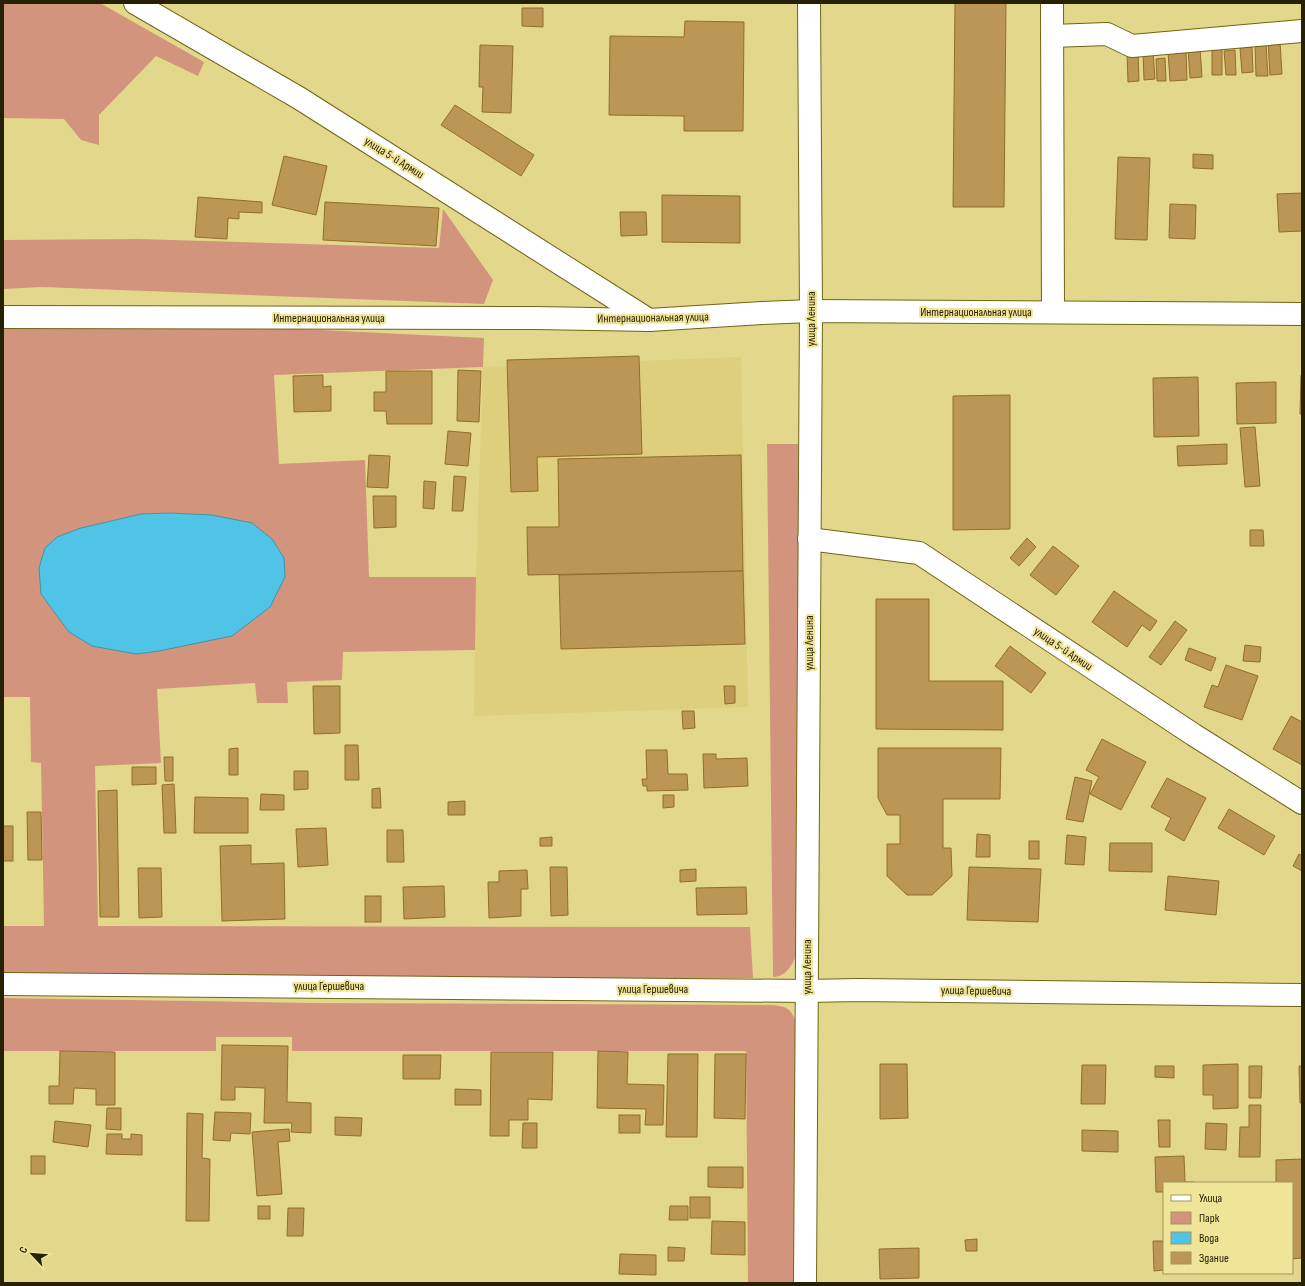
<svg xmlns="http://www.w3.org/2000/svg" width="1305" height="1286" viewBox="0 0 1305 1286" font-family="'Sofia Sans Condensed',sans-serif">
  <rect width="100%" height="100%" fill="#e3d78c"/>
  <!-- built -->
  <polygon fill="#ddcf7c" points="741,357 748,707 474,716 476,577 483,367"/>
  <!-- green -->
  <g fill="#d3947e" fill-rule="evenodd">
    <polygon points="3,3 100,3 204,62 198,76 156,56 99,115 99,145 81,140 64,119 3,118"/>
    <polygon points="443,209 493,280 484,304 42,287 3,289 3,240 138,239 439,248"/>
    <path d="M 140,321 L 484,338 L 483,367 L 274,375 L 279,464 L 365,460 L 369,577 L 476,577 L 475,650 L 343,652 L 342,680 L 287,682 L 288,703 L 257,703 L 255,683 L 157,689 L 161,763 L 95,766 L 98,926 L 750,927 L 753,978 L 102,980 L 3,978 L 3,926 L 44,926 L 41,763 L 31,762 L 30,697 L 3,697 L 3,323 ZM 170,513 L 212,515 L 252,523 L 272,539 L 284,558 L 159,651 L 136,654 L 92,646 L 69,632 L 41,594 L 57,537 L 81,528 L 141,514 Z"/>
    <path d="M 767,444 L 798,444 L 799,949 C 794,961 788,977 773,977 Z"/>
    <path d="M 3,998 L 311,1003 L 772,1005 C 787,1007 790,1007 796,1022 L 797,1283 L 748,1283 L 746,1051 L 292,1051 L 292,1037 L 216,1037 L 216,1051 L 3,1051 Z"/>
  </g>
  <!-- water -->
  <polygon fill="#50c4e6" stroke="#4393a2" points="170,513 212,515 252,523 272,539 284,558 285,577 270,607 232,636 159,651 136,654 92,646 69,632 41,594 39,568 45,548 57,537 81,528 141,514"/>
  <!-- building -->
  <g fill="#bb9654" stroke="#926e2a">
    <polygon points="955,3 1006,3 1004,207 953,207"/>
    <polygon points="522,8 543,8 543,27 522,26"/>
    <polygon points="685,21 744,22 743,131 684,131 684,116 609,115 610,36 684,37"/>
    <polygon points="1268,42 1280,42 1282,74 1270,75"/>
    <polygon points="1266,44 1268,76 1256,76 1255,45"/>
    <polygon points="480,45 513,46 511,113 482,112 483,87 479,87"/>
    <polygon points="1252,47 1253,72 1242,73 1240,48"/>
    <polygon points="1200,48 1202,77 1190,78 1188,49"/>
    <polygon points="1222,49 1222,75 1212,75 1212,50"/>
    <polygon points="1235,50 1236,75 1226,75 1224,51"/>
    <polygon points="1143,51 1153,51 1155,79 1144,80"/>
    <polygon points="1186,51 1187,80 1170,81 1168,52"/>
    <polygon points="1138,52 1139,81 1128,82 1127,53"/>
    <polygon points="1165,58 1166,81 1157,81 1156,59"/>
    <polygon points="455,105 534,155 521,176 441,125"/>
    <polygon points="1193,154 1213,155 1213,169 1193,168"/>
    <polygon points="284,156 327,166 316,215 272,205"/>
    <polygon points="1118,157 1150,158 1147,240 1115,239"/>
    <polygon points="1302,193 1302,231 1279,232 1277,194"/>
    <polygon points="662,195 740,196 740,243 662,242"/>
    <polygon points="198,197 262,202 262,213 239,212 239,219 228,218 227,239 195,237"/>
    <polygon points="325,202 439,208 436,246 323,240"/>
    <polygon points="1170,204 1196,205 1195,239 1169,238"/>
    <polygon points="620,212 646,212 647,235 621,236"/>
    <polygon points="639,356 642,454 537,457 538,491 511,492 507,360"/>
    <polygon points="458,370 481,371 479,422 457,421"/>
    <polygon points="386,371 432,371 432,424 387,424 386,411 374,411 374,392 386,392"/>
    <polygon points="323,375 323,387 331,386 331,411 294,412 293,376"/>
    <polygon points="1301,375 1302,375 1302,414 1300,414"/>
    <polygon points="1198,377 1199,436 1154,437 1153,378"/>
    <polygon points="1276,382 1276,423 1237,424 1236,383"/>
    <polygon points="1010,395 1010,529 953,530 953,396"/>
    <polygon points="1255,427 1260,486 1245,487 1240,428"/>
    <polygon points="448,431 471,433 468,466 445,464"/>
    <polygon points="1227,444 1227,464 1178,466 1177,446"/>
    <polygon points="369,455 390,456 388,488 367,487"/>
    <polygon points="741,455 743,571 528,575 527,527 559,527 558,459"/>
    <polygon points="454,476 466,477 463,511 452,511"/>
    <polygon points="424,481 436,482 434,509 423,508"/>
    <polygon points="373,496 396,496 396,527 374,528"/>
    <polygon points="1250,530 1263,530 1264,546 1250,546"/>
    <polygon points="1027,538 1036,547 1019,566 1010,558"/>
    <polygon points="1053,546 1079,566 1056,595 1030,575"/>
    <polygon points="743,571 745,644 561,649 559,575"/>
    <polygon points="1114,591 1157,621 1150,631 1142,625 1127,647 1092,622"/>
    <polygon points="876,599 929,599 929,681 1003,681 1003,730 876,729"/>
    <polygon points="1175,621 1187,630 1161,665 1149,657"/>
    <polygon points="1245,645 1261,647 1260,662 1243,661"/>
    <polygon points="1010,646 1046,673 1031,693 995,666"/>
    <polygon points="1189,648 1216,658 1211,671 1185,660"/>
    <polygon points="1226,665 1258,676 1242,720 1204,707 1212,685 1218,687"/>
    <polygon points="313,686 340,686 340,733 314,734"/>
    <polygon points="724,686 735,686 735,703 725,704"/>
    <polygon points="682,711 694,711 695,728 683,729"/>
    <polygon points="1291,716 1302,722 1302,765 1273,749"/>
    <polygon points="1102,739 1146,762 1121,810 1090,794 1099,777 1086,770"/>
    <polygon points="345,745 358,745 359,780 345,780"/>
    <polygon points="238,748 238,775 229,775 229,749"/>
    <polygon points="878,748 1001,748 1000,799 943,799 943,848 951,848 952,876 932,895 907,895 887,876 887,844 900,844 900,815 887,815 878,798"/>
    <polygon points="646,750 667,750 668,774 687,774 688,790 647,791 647,786 643,786 642,779 647,779"/>
    <polygon points="703,754 716,754 716,759 747,758 748,786 704,788"/>
    <polygon points="164,757 173,757 173,781 165,781"/>
    <polygon points="132,767 156,767 156,784 132,785"/>
    <polygon points="294,771 308,771 308,789 294,790"/>
    <polygon points="1075,777 1092,781 1083,822 1066,819"/>
    <polygon points="1167,778 1206,798 1184,841 1165,830 1171,818 1151,807"/>
    <polygon points="174,784 176,833 164,833 162,785"/>
    <polygon points="380,788 381,808 372,808 372,789"/>
    <polygon points="117,790 119,917 100,917 98,791"/>
    <polygon points="261,794 284,795 284,810 260,810"/>
    <polygon points="663,795 674,795 674,807 663,808"/>
    <polygon points="195,797 248,798 248,833 194,833"/>
    <polygon points="465,801 465,815 448,815 448,802"/>
    <polygon points="1229,809 1275,836 1264,855 1218,828"/>
    <polygon points="27,812 41,812 42,860 28,860"/>
    <rect x="3" y="826" width="10" height="35"/>
    <polygon points="326,828 328,865 298,867 296,829"/>
    <polygon points="387,830 403,830 404,862 387,862"/>
    <polygon points="977,834 990,835 990,857 976,857"/>
    <polygon points="1067,835 1086,837 1084,865 1065,864"/>
    <polygon points="552,837 552,846 540,846 540,838"/>
    <rect x="1029" y="841" width="10" height="18"/>
    <polygon points="1110,843 1152,843 1152,872 1109,871"/>
    <polygon points="251,845 251,864 284,863 285,919 222,921 220,846"/>
    <polygon points="1299,854 1302,856 1302,871 1293,866"/>
    <polygon points="550,867 567,867 568,915 551,916"/>
    <polygon points="969,867 1041,869 1038,922 967,920"/>
    <polygon points="138,868 161,868 162,917 139,918"/>
    <polygon points="696,869 696,881 680,882 680,870"/>
    <polygon points="527,870 528,889 521,889 521,916 489,918 488,882 499,882 499,871"/>
    <polygon points="1168,876 1219,881 1216,915 1165,910"/>
    <polygon points="444,886 445,917 404,919 403,887"/>
    <polygon points="746,887 747,914 697,915 696,888"/>
    <rect x="365" y="896" width="16" height="26"/>
    <polygon points="222,1045 288,1046 287,1102 311,1103 311,1133 291,1132 292,1123 264,1123 265,1088 235,1087 235,1100 221,1100"/>
    <polygon points="60,1051 115,1052 115,1105 96,1105 96,1089 74,1088 73,1104 49,1104 49,1086 59,1086"/>
    <polygon points="598,1051 628,1052 627,1084 664,1085 663,1125 645,1125 646,1109 597,1108"/>
    <polygon points="491,1052 553,1052 552,1100 528,1099 528,1120 509,1120 509,1136 490,1136"/>
    <polygon points="668,1054 698,1054 697,1137 666,1137"/>
    <polygon points="715,1054 746,1054 745,1119 714,1118"/>
    <polygon points="403,1055 441,1055 440,1079 403,1079"/>
    <polygon points="880,1064 907,1064 908,1118 880,1119"/>
    <polygon points="1238,1064 1238,1108 1213,1109 1213,1095 1203,1095 1203,1065"/>
    <polygon points="1082,1065 1106,1065 1105,1104 1081,1104"/>
    <polygon points="1155,1066 1174,1066 1174,1078 1155,1077"/>
    <polygon points="1249,1066 1262,1066 1261,1098 1249,1098"/>
    <polygon points="1299,1066 1302,1066 1302,1103 1300,1103"/>
    <polygon points="455,1089 481,1090 481,1105 455,1105"/>
    <polygon points="1249,1105 1261,1105 1260,1157 1239,1157 1240,1127 1249,1127"/>
    <polygon points="107,1108 121,1108 121,1130 106,1129"/>
    <polygon points="215,1112 251,1113 250,1134 231,1133 230,1141 213,1140"/>
    <polygon points="187,1113 203,1114 202,1158 210,1159 209,1221 186,1221"/>
    <rect x="619" y="1115" width="21" height="18"/>
    <polygon points="335,1117 362,1118 361,1136 335,1135"/>
    <polygon points="1158,1120 1170,1120 1170,1147 1159,1147"/>
    <polygon points="55,1121 91,1125 88,1147 53,1142"/>
    <polygon points="523,1123 537,1123 537,1148 522,1148"/>
    <polygon points="1206,1123 1227,1124 1226,1150 1205,1149"/>
    <polygon points="289,1129 290,1141 278,1142 282,1194 257,1196 252,1132"/>
    <polygon points="1082,1130 1118,1131 1118,1152 1082,1151"/>
    <polygon points="107,1134 122,1134 122,1139 131,1139 131,1134 142,1135 142,1155 106,1154"/>
    <rect x="31" y="1156" width="14" height="18"/>
    <polygon points="1184,1156 1185,1182 1194,1182 1194,1183 1164,1183 1164,1192 1156,1192 1155,1157"/>
    <polygon points="1302,1159 1302,1258 1292,1259 1292,1183 1276,1183 1276,1160"/>
    <polygon points="708,1167 743,1167 743,1188 708,1187"/>
    <rect x="690" y="1197" width="20" height="21"/>
    <rect x="258" y="1206" width="12" height="13"/>
    <polygon points="670,1206 688,1206 688,1220 669,1220"/>
    <polygon points="288,1208 304,1208 303,1236 287,1236"/>
    <polygon points="712,1221 745,1222 745,1255 711,1254"/>
    <polygon points="977,1239 977,1251 966,1251 965,1240"/>
    <polygon points="1153,1241 1164,1241 1164,1270 1154,1271"/>
    <polygon points="668,1247 685,1248 684,1261 668,1261"/>
    <polygon points="919,1248 919,1278 880,1279 879,1249"/>
    <polygon points="620,1254 656,1255 656,1275 619,1274"/>
  </g>
  <g fill="none" stroke-linecap="round" stroke-linejoin="round">
    <!-- minor casing -->
    <g stroke="#706415" stroke-width="24">
      <g id="minor">
        <polyline points="135,3 299,98 649,320"/>
        <polyline points="1052,3 1053,312"/>
        <polyline points="1052,36 1107,34 1132,46 1302,31"/>
        <polyline points="3,317 535,318 649,320 762,313 811,311 1302,314"/>
        <polyline points="809,539 919,553 1194,735 1302,803"/>
        <polyline points="3,984 807,991 858,990 1302,995"/>
        <polyline points="805,1283 811,311 809,3"/>
      </g>
    </g>
    <!-- minor -->
    <use href="#minor" stroke="#fff" stroke-width="22"/>
  </g>
  <g text-anchor="middle" dominant-baseline="central" stroke-width="4" stroke-linejoin="round" paint-order="stroke">
    <!-- street labels -->
    <g font-size="12" fill="#252102" stroke="#f0e499">
      <text transform="translate(394 158) rotate(32)">улица 5-й Армии</text>
      <text x="976" y="312">Интернациональная улица</text>
      <text x="329" y="318">Интернациональная улица</text>
      <text transform="translate(653 318) rotate(-1)">Интернациональная улица</text>
      <text transform="translate(811 319) rotate(-90)">улица Ленина</text>
      <text transform="translate(809 643) rotate(-90)">улица Ленина</text>
      <text transform="translate(1063 649) rotate(34)">улица 5-й Армии</text>
      <text transform="translate(807 967) rotate(-90)">улица Ленина</text>
      <text x="329" y="986">улица Гершевича</text>
      <text x="653" y="989">улица Гершевича</text>
      <text transform="translate(976 991) rotate(1)">улица Гершевича</text>
    </g>
  </g>
  <!-- border -->
  <rect width="1305" height="1286" fill="none" stroke="#252102" stroke-width="8"/>
  <!-- legend -->
  <rect x="1163" y="1182" width="130" height="92" fill="#f0e499" stroke="#9f965d"/>
  <rect x="1171" y="1195" width="20" height="6" fill="#ffffff" stroke="#9f965d"/>
  <text x="1199" y="1202" font-size="12" fill="#252102">Улица</text>
  <rect x="1171" y="1212" width="20" height="12" fill="#d3947e" stroke="#9f965d"/>
  <text x="1199" y="1222" font-size="12" fill="#252102">Парк</text>
  <rect x="1171" y="1232" width="20" height="12" fill="#50c4e6" stroke="#9f965d"/>
  <text x="1199" y="1242" font-size="12" fill="#252102">Вода</text>
  <rect x="1171" y="1252" width="20" height="12" fill="#bb9654" stroke="#9f965d"/>
  <text x="1199" y="1262" font-size="12" fill="#252102">Здание</text>
  <!-- north arrow -->
  <g transform="translate(32 1254) rotate(296)" stroke="#f0e499" stroke-width="3" paint-order="stroke">
  <path d="M0-3L7 15L0 10L-7 15Z" fill="#252102"/>
  <text y="-6" font-size="11" font-weight="bold" text-anchor="middle" fill="#252102">С</text>
  </g>
</svg>
